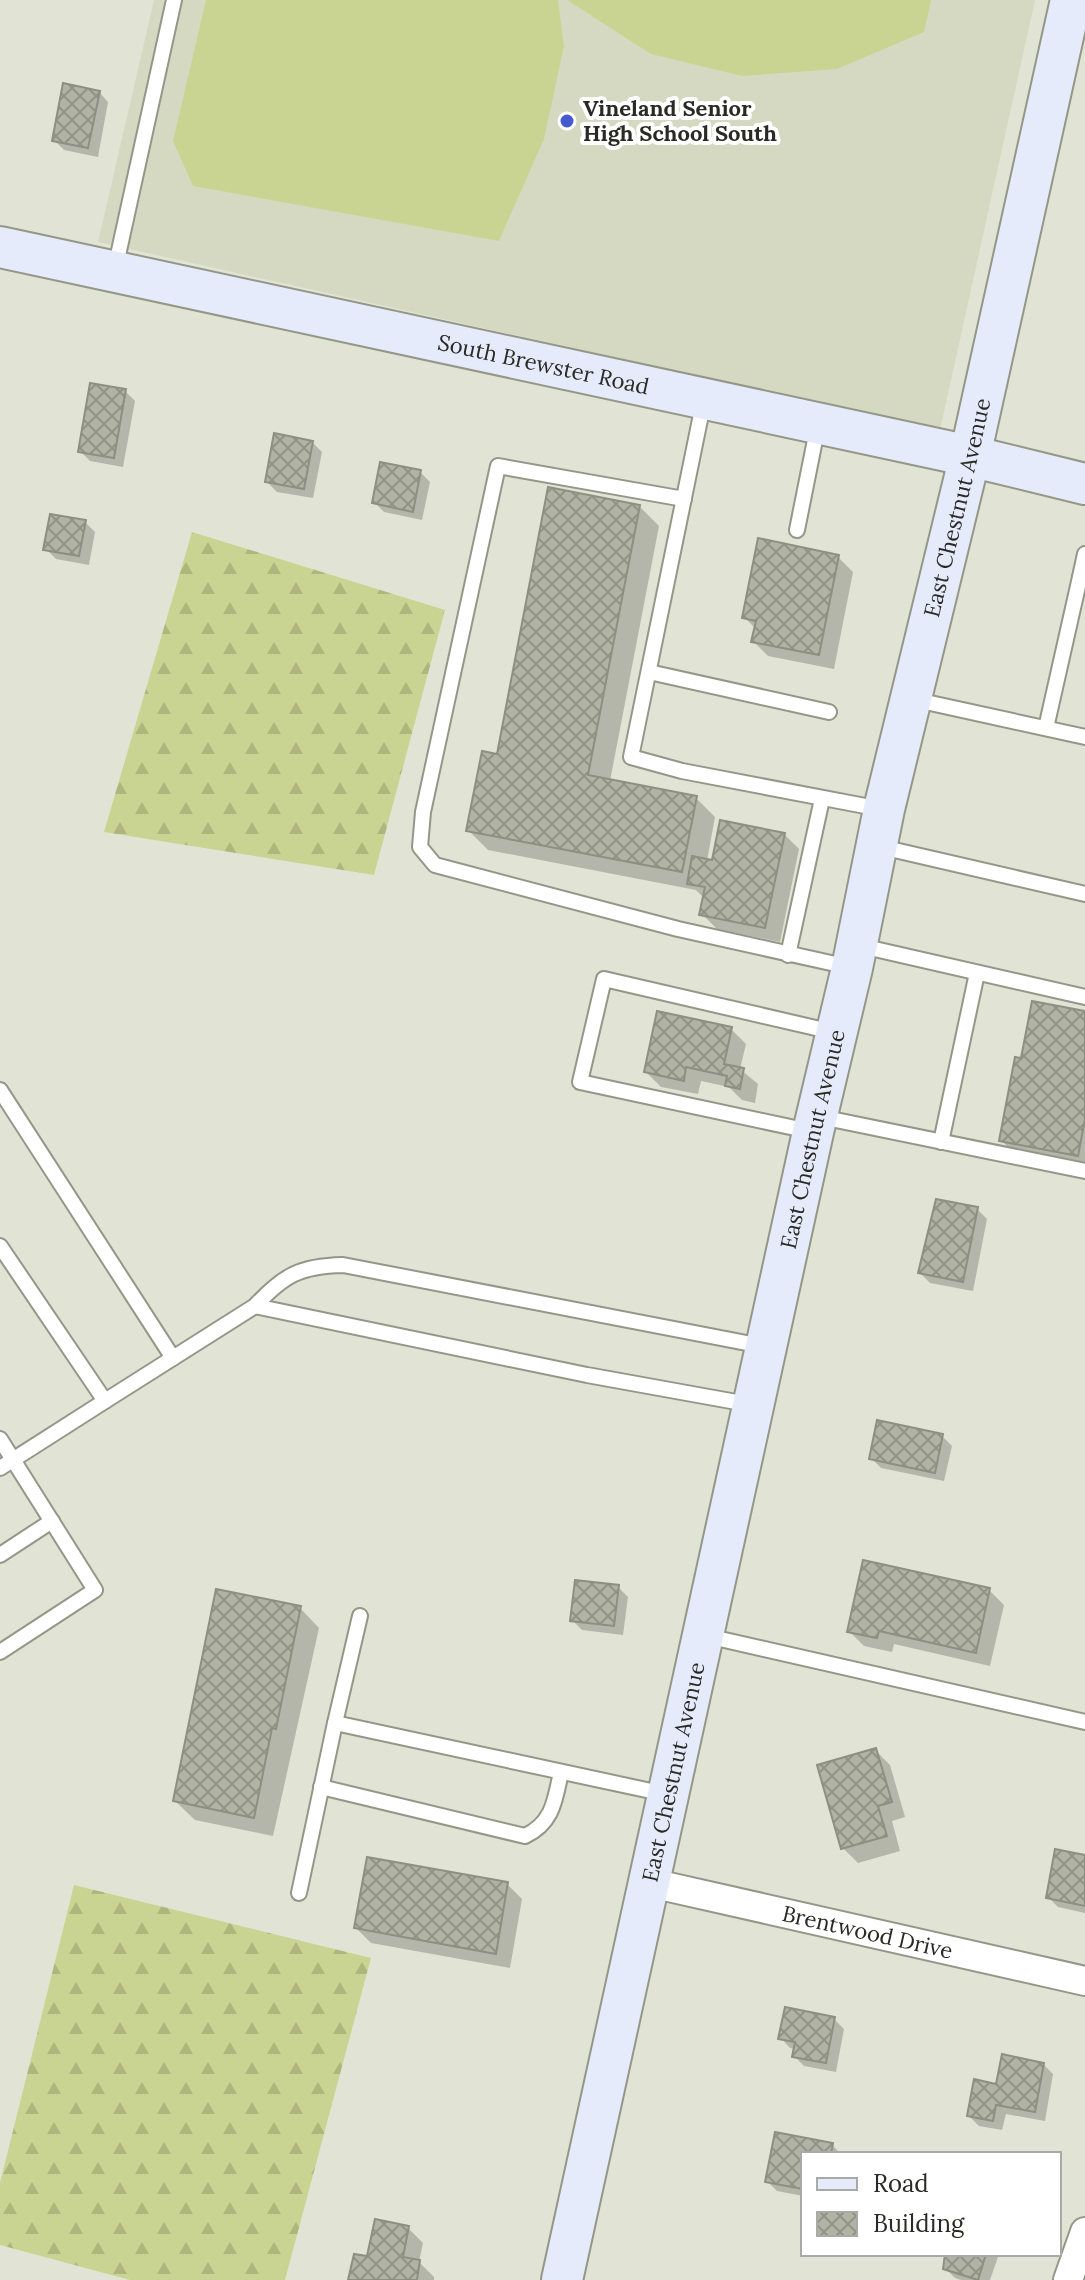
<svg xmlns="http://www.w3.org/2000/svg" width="1085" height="2280" viewBox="0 0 1085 2280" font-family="Lora,serif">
  <defs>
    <pattern id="forest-firs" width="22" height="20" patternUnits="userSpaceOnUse" patternTransform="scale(2)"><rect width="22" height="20" fill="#cad492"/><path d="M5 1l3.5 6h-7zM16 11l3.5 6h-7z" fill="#aeb67e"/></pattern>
    <pattern id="building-cross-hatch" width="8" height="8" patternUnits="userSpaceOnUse" patternTransform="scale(2)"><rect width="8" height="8" fill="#b1b4a5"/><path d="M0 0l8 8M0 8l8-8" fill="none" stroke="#909386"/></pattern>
  </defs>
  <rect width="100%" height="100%" fill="#e1e4d4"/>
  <!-- built -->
  <polygon fill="#d5d9c2" points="154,0 1035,0 940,430 98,242"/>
  <!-- grass -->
  <g fill="#cad492">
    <polygon points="206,0 558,0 564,46 544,139 499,241 193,186 173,141"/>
    <polygon points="567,0 931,0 924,32 837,69 742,76 651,54"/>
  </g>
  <!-- forest -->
  <g fill="url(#forest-firs)">
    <polygon points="192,532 445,610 374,875 104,832"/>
    <polygon points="74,1885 371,1958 285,2280 130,2280 0,2245 0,2183"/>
  </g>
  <!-- shadow -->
  <g fill="#0003">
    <polygon points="99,92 108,102 98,157 64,150 54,140"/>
    <polygon points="125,391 135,401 123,467 90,461 80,451"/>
    <polygon points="312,442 322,452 313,498 277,492 267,482"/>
    <polygon points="420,472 430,482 422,520 384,512 374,502"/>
    <polygon points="639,506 659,526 610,781 696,798 715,817 707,861 714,863 784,834 799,849 780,942 717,929 702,914 705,899 696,890 488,850 468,830 498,756"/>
    <polygon points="85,522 95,532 89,565 56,559 46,549"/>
    <polygon points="838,557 853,572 834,669 768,656 753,641 756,629 744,617"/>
    <polygon points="1085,1013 1085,1168 1016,1155 1001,1140 1023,1061"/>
    <polygon points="731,1029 746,1044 740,1069 758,1084 755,1103 742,1100 729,1087 701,1081 698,1094 661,1087 646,1072"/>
    <polygon points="977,1209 987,1219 973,1291 930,1283 920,1273"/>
    <polygon points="942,1436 952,1446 944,1481 881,1468 871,1458"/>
    <polygon points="618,1587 628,1597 623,1635 582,1630 572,1620"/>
    <polygon points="989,1590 1004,1605 990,1666 894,1644 892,1652 864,1646 849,1631"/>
    <polygon points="300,1608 319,1628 273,1836 195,1820 175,1801"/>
    <polygon points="875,1750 890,1765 905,1817 892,1821 900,1851 858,1863 843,1848"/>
    <polygon points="1085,1857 1085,1913 1058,1907 1048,1897"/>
    <polygon points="507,1884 522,1899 510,1968 371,1943 356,1928"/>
    <polygon points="834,2019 844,2029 836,2072 804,2066 794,2056 795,2049 790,2048 781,2038"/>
    <polygon points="1043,2064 1053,2074 1045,2121 1006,2114 1002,2130 979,2126 969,2116 998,2086"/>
    <polygon points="776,2135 832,2145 841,2154 803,2154 803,2196 777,2191 767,2181"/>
    <polygon points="408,2228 423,2243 419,2262 434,2277 434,2280 350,2280 369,2259"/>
    <polygon points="940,2254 995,2254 998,2257 990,2280 961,2280 955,2278 945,2268 946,2259"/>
  </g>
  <!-- building -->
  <g fill="url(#building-cross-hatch)" stroke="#8d9081" stroke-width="2">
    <polygon points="63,83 100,91 88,148 52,141"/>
    <polygon points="90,383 126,389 114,458 78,452"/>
    <polygon points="274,433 313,441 304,489 265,482"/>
    <polygon points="380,462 421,470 413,512 372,503"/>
    <polygon points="548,487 640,505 588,775 697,796 682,872 466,831 482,751 497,754"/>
    <polygon points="50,514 86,520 79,556 43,550"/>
    <polygon points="758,538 839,555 819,655 751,642 756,621 742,618"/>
    <polygon points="720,820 785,833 765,928 699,915 705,887 687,884 692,856 712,860"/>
    <polygon points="1032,1001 1085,1011 1085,1119 1078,1156 999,1141 1015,1057 1021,1058"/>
    <polygon points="657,1011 732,1027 724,1064 744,1068 740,1089 725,1086 727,1076 686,1067 684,1081 644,1072"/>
    <polygon points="936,1199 978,1207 963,1282 918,1273"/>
    <polygon points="877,1420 943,1434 935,1473 869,1459"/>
    <polygon points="863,1560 990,1588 976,1653 879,1631 877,1638 847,1632"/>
    <polygon points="575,1580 619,1585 614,1626 570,1621"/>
    <polygon points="216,1589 301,1606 276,1729 272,1728 254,1818 173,1801"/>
    <polygon points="876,1748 892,1802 878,1806 887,1836 841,1849 817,1765"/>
    <polygon points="1055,1849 1085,1855 1085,1906 1046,1898"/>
    <polygon points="367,1857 508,1882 496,1954 354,1928"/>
    <polygon points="785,2007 835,2017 826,2063 792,2057 795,2042 778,2039"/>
    <polygon points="1002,2054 1044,2063 1035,2112 996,2105 993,2121 967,2116 974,2079 996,2084"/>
    <polygon points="775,2132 833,2143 831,2154 803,2154 803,2189 765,2182"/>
    <polygon points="375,2219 409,2226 403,2257 420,2260 417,2280 348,2280 354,2254 367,2256"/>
    <polygon points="945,2254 986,2254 978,2280 943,2269"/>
  </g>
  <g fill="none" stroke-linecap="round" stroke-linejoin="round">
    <!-- lane casing -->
    <g stroke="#949788" stroke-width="18">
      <g id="lane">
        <polyline points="115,269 174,0"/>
        <polyline points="704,400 631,757 682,771 881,809"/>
        <polyline points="684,499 498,466 423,812 420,847 435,865 678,929 849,967"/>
        <polyline points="797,530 818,425"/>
        <polyline points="1080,577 1085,554"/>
        <polyline points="649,672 829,712"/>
        <polyline points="912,699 1085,737"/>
        <polyline points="1046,728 1080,577 1085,578"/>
        <polyline points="877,846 1085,894"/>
        <polyline points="857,945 1085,997"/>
        <polyline points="788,955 822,799"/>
        <polyline points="0,1090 173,1358"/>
        <polyline points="821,1117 1085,1171"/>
        <polyline points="809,1131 580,1082 604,979 833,1032"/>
        <polyline points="941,1142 977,973"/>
        <polyline points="0,1246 105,1401 0,1468"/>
        <polyline points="255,1306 587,1375 753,1405"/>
        <path d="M 105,1401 L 255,1306 C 284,1275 300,1266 343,1265 L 762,1346"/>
        <polyline points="0,1439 95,1590 0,1652"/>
        <polyline points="0,1555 52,1521"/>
        <polyline points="707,1636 1085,1722"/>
        <polyline points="335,1723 360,1616"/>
        <path d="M 321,1787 L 525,1836 C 553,1823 555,1800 561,1772"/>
        <polyline points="299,1893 335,1723 665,1794"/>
      </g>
    </g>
    <!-- street casing -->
    <g stroke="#949788" stroke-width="32">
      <g id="street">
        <path id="s1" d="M 651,1883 L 1085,1981"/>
        <polyline points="1068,2280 1085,2232"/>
      </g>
    </g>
    <!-- secondary casing -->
    <g stroke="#949788" stroke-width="44">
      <g id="secondary">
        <path id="s2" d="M 0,247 L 970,456 L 1085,484"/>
        <path id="s3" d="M 562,2280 L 813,1132 L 852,968 L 884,809 L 970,456 L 1071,0"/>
      </g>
    </g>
    <!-- lane -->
    <use href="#lane" stroke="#fff" stroke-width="14"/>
    <!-- street -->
    <use href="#street" stroke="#fff" stroke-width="28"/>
    <!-- secondary -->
    <use href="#secondary" stroke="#e6ebfc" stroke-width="40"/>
  </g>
  <!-- markers -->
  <circle fill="#445cd0" stroke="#fff" stroke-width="3" cx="567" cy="121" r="8"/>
  <g text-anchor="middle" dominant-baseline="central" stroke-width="8" stroke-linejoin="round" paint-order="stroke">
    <!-- poi labels -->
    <g font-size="22" font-weight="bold" fill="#292a24" stroke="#fff" text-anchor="start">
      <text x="583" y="108">Vineland Senior<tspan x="583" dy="25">High School South</tspan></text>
    </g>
    <!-- street labels -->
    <g font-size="22" fill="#292a24" stroke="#fff">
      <text stroke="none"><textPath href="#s2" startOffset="556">South Brewster Road</textPath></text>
      <text stroke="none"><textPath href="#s3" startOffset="1816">East Chestnut Avenue</textPath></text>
      <text stroke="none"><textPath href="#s3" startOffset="1168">East Chestnut Avenue</textPath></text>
      <text stroke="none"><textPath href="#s3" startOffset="520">East Chestnut Avenue</textPath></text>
      <text stroke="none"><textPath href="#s1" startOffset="222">Brentwood Drive</textPath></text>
    </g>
  </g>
  <!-- legend -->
  <rect x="801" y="2152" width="260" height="104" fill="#ffffff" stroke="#a9aaa7" stroke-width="2"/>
  <rect x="817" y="2178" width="40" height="12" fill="#e6ebfc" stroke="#a9aaa7" stroke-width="2"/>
  <text x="873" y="2192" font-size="24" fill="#292a24">Road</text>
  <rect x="817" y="2212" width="40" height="24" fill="url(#building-cross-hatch)" stroke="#a9aaa7" stroke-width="2"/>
  <text x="873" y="2232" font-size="24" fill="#292a24">Building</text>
</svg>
